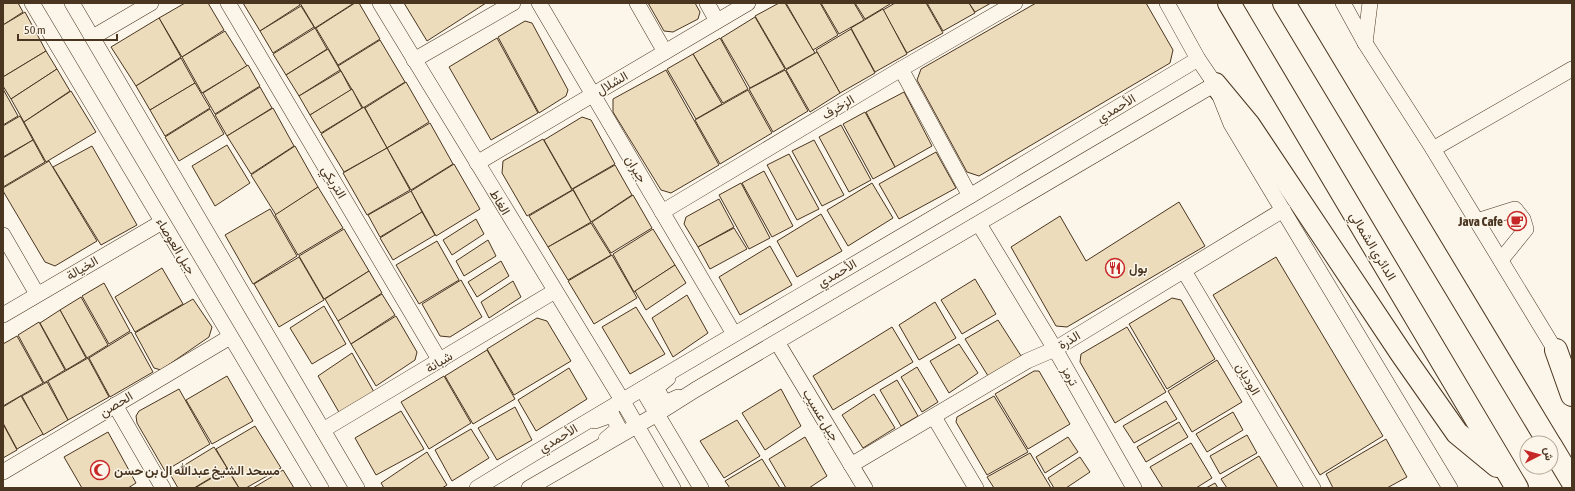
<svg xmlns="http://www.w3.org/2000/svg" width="1575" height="491" viewBox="0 0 1575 491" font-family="'Asap Condensed',Vazirmatn,sans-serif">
  <rect width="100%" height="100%" fill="#fbf6e9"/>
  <!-- building -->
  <g fill="#ecdcbc" stroke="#4a3520">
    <polygon points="3,3 18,3 23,12 3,25"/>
    <polygon points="185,3 208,3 224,30 182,57 159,18"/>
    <polygon points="243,3 299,3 300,5 260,31"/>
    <polygon points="300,3 354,3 315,28"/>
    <polygon points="355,3 359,3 380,39 338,65 316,28"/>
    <polygon points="404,3 486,3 427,41"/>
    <polygon points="648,3 695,3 700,12 698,19 673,32 664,31"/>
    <polygon points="779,3 785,3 815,53 786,69 755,16"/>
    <polygon points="786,3 820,3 838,35 813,50"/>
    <polygon points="821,3 854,3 864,20 839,34"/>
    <polygon points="855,3 889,3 890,4 865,19"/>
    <polygon points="895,3 926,3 943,33 907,53 883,10"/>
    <polygon points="927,3 969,3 975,13 943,31"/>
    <polygon points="969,3 991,3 975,12"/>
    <polygon points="1036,3 1146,3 1173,50 1170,63 979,176 967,172 917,80 921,69"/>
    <polygon points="301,6 314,27 273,53 260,31"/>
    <polygon points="883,9 907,54 875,72 851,28"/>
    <polygon points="25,12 46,51 3,77 3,25"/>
    <polygon points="755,17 785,69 750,88 721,38"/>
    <polygon points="159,18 181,57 136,86 111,47"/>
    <polygon points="525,21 532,23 568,90 566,96 539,113 498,37"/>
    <polygon points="315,28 327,49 286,75 273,54"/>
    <polygon points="851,29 875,73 840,93 816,50"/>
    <polygon points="225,31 247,66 202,93 182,57"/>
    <polygon points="497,38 538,113 491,140 449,67"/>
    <polygon points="720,38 748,89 723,103 693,54"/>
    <polygon points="380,40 405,82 363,108 338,66"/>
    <polygon points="328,49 340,70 299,96 286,75"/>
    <polygon points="46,51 57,69 11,99 3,86 3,77"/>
    <polygon points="817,52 840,93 810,112 786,70"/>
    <polygon points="693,54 722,104 696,119 667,69"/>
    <polygon points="181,58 195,83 150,110 136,86"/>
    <polygon points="248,65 260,86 215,114 203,93"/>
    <polygon points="57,69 70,91 24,122 11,99"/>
    <polygon points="666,70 719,165 671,193 661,190 613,112 613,99"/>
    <polygon points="785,70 808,111 773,132 749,89"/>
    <polygon points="341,71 351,90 310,115 299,96"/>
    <polygon points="406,82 429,122 387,148 365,108"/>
    <polygon points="195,83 210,108 165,136 150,110"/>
    <polygon points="260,87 272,108 227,136 215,115"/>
    <polygon points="3,89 18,116 3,125"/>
    <polygon points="352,89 362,108 321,133 310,115"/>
    <polygon points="748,90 772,133 720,164 695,120"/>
    <polygon points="71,91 96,132 46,162 24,122"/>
    <polygon points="904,92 932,146 895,167 866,112"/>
    <polygon points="364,107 387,148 344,172 321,134"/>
    <polygon points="273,108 294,146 251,174 227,136"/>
    <polygon points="210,109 224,134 179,161 165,137"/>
    <polygon points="865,112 895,167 873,179 843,124"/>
    <polygon points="20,116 33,140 3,157 3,126"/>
    <polygon points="582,117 591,120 615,164 572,189 544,140"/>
    <polygon points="430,123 453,164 411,190 387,148"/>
    <polygon points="841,125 871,180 849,192 819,137"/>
    <polygon points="543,139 572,190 527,216 502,173 503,161"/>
    <polygon points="33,140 45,162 3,187 3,158"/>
    <polygon points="814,140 844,195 822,206 792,151"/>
    <polygon points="227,145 250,183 215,206 192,166"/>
    <polygon points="92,146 137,225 101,245 53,167"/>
    <polygon points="295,146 318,187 276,215 251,175"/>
    <polygon points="387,148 410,190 367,215 343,173"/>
    <polygon points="936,152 956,188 899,219 879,184"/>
    <polygon points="789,154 819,209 797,220 767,165"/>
    <polygon points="49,161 97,241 55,266 45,262 3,191 3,188"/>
    <polygon points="454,164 480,209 436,236 411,191"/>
    <polygon points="615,165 632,195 591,222 573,189"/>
    <polygon points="764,171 793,226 772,237 742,183"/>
    <polygon points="741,183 770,238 749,249 719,195"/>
    <polygon points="872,183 893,218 848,246 827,210"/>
    <polygon points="318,187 343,228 298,255 275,215"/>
    <polygon points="573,190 591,222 548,247 529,216"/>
    <polygon points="411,191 422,212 380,237 368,215"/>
    <polygon points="633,195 652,228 611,253 592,222"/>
    <polygon points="719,199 734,227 698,247 684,224 686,217"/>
    <polygon points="1179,202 1205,246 1067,327 1056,326 1011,247 1060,216 1086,261"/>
    <polygon points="270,209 297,256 253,284 225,235"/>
    <polygon points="422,212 435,235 393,260 380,238"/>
    <polygon points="1516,213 1524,226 1518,229 1510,217"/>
    <polygon points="821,214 842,251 797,277 777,241"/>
    <polygon points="476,219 484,234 452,255 443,240"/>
    <polygon points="591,223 611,255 568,280 548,247"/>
    <polygon points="734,228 747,249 710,269 698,247"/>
    <polygon points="344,229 369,271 324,299 299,256"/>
    <polygon points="653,229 675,265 634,292 613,254"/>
    <polygon points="488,240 496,256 464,276 456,261"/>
    <polygon points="437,241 459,280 419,304 396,265"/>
    <polygon points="770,246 792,285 740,315 719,277"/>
    <polygon points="612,255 637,298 594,324 568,281"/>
    <polygon points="299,257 324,300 279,327 254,284"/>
    <polygon points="1276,257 1383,436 1320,475 1213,295"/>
    <polygon points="501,261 509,276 477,297 468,282"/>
    <polygon points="675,265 686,283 646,310 635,291"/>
    <polygon points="162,268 183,304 135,332 115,297"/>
    <polygon points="369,271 382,293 338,321 325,299"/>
    <polygon points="975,279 996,314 962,334 941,300"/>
    <polygon points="461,280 482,317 450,337 440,336 422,304"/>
    <polygon points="513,281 521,297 489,318 481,302"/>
    <polygon points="104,283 130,331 109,344 82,296"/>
    <polygon points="382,294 395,315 351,344 338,321"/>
    <polygon points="687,295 708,333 673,357 652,318"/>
    <polygon points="81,297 108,345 87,358 60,310"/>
    <polygon points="1172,298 1181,300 1215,359 1167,389 1129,324"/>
    <polygon points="193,299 212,327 209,337 161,370 154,368 135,333"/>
    <polygon points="935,302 956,338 919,360 899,325"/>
    <polygon points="324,306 346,344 312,364 290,328"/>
    <polygon points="636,307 665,354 630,374 602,327"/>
    <polygon points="60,310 86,358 66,370 40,323"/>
    <polygon points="396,316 417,352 415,360 376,386 351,344"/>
    <polygon points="537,318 547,321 571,361 514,395 487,349"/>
    <polygon points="998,320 1023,359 990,379 965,339"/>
    <polygon points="39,322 65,370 44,383 18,335"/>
    <polygon points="892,327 913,362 833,410 813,376"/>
    <polygon points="1127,327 1166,392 1115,423 1080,362 1081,354"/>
    <polygon points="131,332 153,372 110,397 89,358"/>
    <polygon points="17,336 43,383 3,406 3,344"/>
    <polygon points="959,344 978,373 949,393 930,361"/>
    <polygon points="487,350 515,399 473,424 445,376"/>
    <polygon points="352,353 374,392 340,414 318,376"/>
    <polygon points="88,358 109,397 68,420 48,381"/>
    <polygon points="1217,360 1242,402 1192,432 1168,391"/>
    <polygon points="917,367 938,402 922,412 901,377"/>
    <polygon points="569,368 587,399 536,431 518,400"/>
    <polygon points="1034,371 1039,371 1070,424 1028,449 995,394"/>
    <polygon points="227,376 253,421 212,444 186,400"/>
    <polygon points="444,376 471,423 429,449 401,402"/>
    <polygon points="897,380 918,416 901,426 880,390"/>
    <polygon points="47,382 68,420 43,435 22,396"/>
    <polygon points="179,389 210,444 165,471 137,423 136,416 139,411"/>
    <polygon points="781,389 801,426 765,450 742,413"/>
    <polygon points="874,394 895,428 863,448 842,415"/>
    <polygon points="21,396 43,434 17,449 3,423 3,407"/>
    <polygon points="994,396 1028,452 987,475 956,422 957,417"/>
    <polygon points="1166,401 1177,419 1134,443 1123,426"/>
    <polygon points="515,407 532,440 497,460 478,428"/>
    <polygon points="401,411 424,449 376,475 355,438"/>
    <polygon points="1233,412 1243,430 1207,452 1196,434"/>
    <polygon points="737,420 760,456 724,478 700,441"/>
    <polygon points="1179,422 1188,437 1146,462 1137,447"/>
    <polygon points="3,424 17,450 3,458"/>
    <polygon points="255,426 281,468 246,488 239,488 216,449"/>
    <polygon points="471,429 489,458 452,481 435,450"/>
    <polygon points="108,432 136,483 128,488 82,488 64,457"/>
    <polygon points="1247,435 1257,453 1220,474 1210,456"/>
    <polygon points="805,437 827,476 809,488 786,488 769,459"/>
    <polygon points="1068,437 1078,452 1045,473 1036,457"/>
    <polygon points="1386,439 1407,477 1387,488 1333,488 1326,474"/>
    <polygon points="1191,443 1212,478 1196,488 1163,488 1150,467"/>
    <polygon points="214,447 227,468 194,488 178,488 170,474"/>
    <polygon points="427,452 447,485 442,488 384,488 381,483"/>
    <polygon points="1030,453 1051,488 994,488 987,477"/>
    <polygon points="1259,456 1278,488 1227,488 1221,479"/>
    <polygon points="1080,457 1090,472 1066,488 1054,488 1048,478"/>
    <polygon points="762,459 780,488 730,488 725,481"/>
    <polygon points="227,469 239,488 195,488"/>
    <polygon points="283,470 294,488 253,488"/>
    <polygon points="1215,483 1218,488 1206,488"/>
  </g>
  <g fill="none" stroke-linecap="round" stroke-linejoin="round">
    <!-- minor casing -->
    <g stroke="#4a3520" stroke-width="16">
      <g id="minor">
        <polyline points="32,3 321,488"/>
        <polyline points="72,3 357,488"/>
        <polyline points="228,3 440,361"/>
        <polyline points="380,3 622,400 673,488"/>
        <polyline points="539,3 734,334"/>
        <polyline points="637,3 665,52"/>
        <polyline points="707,3 717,21"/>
        <polyline points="1167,3 1198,59 1215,84 1231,124 1450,488"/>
        <polyline points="1343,3 1365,43 1433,149 1560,358"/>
        <polyline points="93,37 151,3"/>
        <polyline points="1365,43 1370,3"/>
        <polyline points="414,60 513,3"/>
        <polyline points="901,69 970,196"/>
        <polyline points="1433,149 1572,69"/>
        <polyline points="477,163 748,3"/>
        <polyline points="662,212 901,69 1015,3"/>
        <polyline points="1477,221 1515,209 1523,219 1526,229 1501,260"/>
        <polyline points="979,224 1055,349 1134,488"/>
        <polyline points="3,235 37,294"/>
        <polyline points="1184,271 1313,488"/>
        <polyline points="3,315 162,222"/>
        <polyline points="777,342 865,488"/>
        <polyline points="668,378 656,388 665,403 678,397"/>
        <polyline points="642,389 701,488"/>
        <polyline points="115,405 163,488"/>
        <polyline points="934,417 976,488"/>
        <polyline points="595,421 612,415 619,428 606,439"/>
        <polyline points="323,430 555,291"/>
        <polyline points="851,465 1027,361 1055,349 1283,210"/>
        <polyline points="3,472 230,337"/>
        <path d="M 477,488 C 640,388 806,293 970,196 C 1046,150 1122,104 1198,59"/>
        <polyline points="529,488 657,414 695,390 1215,84"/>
      </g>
    </g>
    <!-- highway casing -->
    <g stroke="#4a3520" stroke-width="24">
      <g id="highway">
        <polyline points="1229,3 1517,488"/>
        <polyline points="1284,3 1549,443"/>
        <polyline points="1215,84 1249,125 1401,353 1457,433 1497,466"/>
        <polyline points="1556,350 1572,395"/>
        <polyline points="1551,446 1572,481"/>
      </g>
    </g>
    <!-- minor -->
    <use href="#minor" stroke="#fbf6e9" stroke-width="15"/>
    <!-- highway -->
    <use href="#highway" stroke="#fbf6e9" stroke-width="22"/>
  </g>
  <!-- icons -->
  <defs>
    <g id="cafe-ring" transform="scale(1)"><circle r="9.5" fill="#fbf6e9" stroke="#c62828" stroke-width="1.5"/><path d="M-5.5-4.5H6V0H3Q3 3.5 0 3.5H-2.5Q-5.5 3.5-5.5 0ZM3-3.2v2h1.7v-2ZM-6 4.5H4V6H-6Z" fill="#c62828"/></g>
    <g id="restaurant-ring" transform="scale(1)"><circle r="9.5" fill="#fbf6e9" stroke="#c62828" stroke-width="1.5"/><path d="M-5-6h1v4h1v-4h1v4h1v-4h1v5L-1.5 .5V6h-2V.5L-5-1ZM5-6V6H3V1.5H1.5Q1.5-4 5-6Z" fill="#c62828"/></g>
    <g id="mosque-ring" transform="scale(1)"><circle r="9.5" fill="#fbf6e9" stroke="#c62828" stroke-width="1.5"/><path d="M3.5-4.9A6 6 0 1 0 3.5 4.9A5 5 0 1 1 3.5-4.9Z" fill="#c62828"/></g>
  </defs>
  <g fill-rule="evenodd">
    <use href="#cafe-ring" x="1517" y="221"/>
    <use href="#restaurant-ring" x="1115" y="268"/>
    <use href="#mosque-ring" x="100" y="470"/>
  </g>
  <g text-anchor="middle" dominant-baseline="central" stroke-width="3" stroke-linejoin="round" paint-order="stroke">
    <!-- street labels -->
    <g font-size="13" fill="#4a3520" stroke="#fbf6e9">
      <text transform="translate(612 83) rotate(-30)">الشلال</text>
      <text transform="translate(838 107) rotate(-31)">الزخرف</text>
      <text transform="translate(1116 108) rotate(-31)">الأحمدي</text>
      <text transform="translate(636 169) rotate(59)">جبران</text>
      <text transform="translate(334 182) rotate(59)">التريكي</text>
      <text transform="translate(500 202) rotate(59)">الغاط</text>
      <text transform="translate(176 246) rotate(59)">جبل العوصاء</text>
      <text transform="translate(1373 246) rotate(59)">الدائري الشمالي</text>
      <text transform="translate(82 268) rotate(-30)">الخيالة</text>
      <text transform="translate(837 273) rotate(-30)">الأحمدي</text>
      <text transform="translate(1069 340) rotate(-31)">الذرة</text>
      <text transform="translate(439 362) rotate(-31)">شبانة</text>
      <text transform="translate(1070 376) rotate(60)">ترمز</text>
      <text transform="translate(1248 379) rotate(59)">الوديان</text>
      <text transform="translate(116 404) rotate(-31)">الحصن</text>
      <text transform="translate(821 415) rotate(59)">جبل عسيب</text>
      <text transform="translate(558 438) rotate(-31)">الأحمدي</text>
    </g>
    <!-- poi labels -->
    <g font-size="13" font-weight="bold" fill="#4a3520" stroke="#fbf6e9" text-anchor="start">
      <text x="1503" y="221" text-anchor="end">Java Cafe</text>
      <text x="1129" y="268">بول</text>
      <text x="114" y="470">مسحد الشيخ عبدالله ال بن حسن</text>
    </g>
  </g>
  <!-- border -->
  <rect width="1575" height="491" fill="none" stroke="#4a3520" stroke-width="8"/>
  <!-- north arrow -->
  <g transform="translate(1539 455) rotate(84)"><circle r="19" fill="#fbf6e9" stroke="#b4a999"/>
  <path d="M0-3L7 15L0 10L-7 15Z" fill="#c62828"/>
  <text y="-6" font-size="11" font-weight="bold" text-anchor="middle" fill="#4a3520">ش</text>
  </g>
  <!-- scale -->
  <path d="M18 34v6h99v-6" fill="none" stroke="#4a3520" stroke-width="2"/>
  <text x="24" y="34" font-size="12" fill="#4a3520" stroke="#fbf6e9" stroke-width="3" paint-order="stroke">50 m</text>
</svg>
